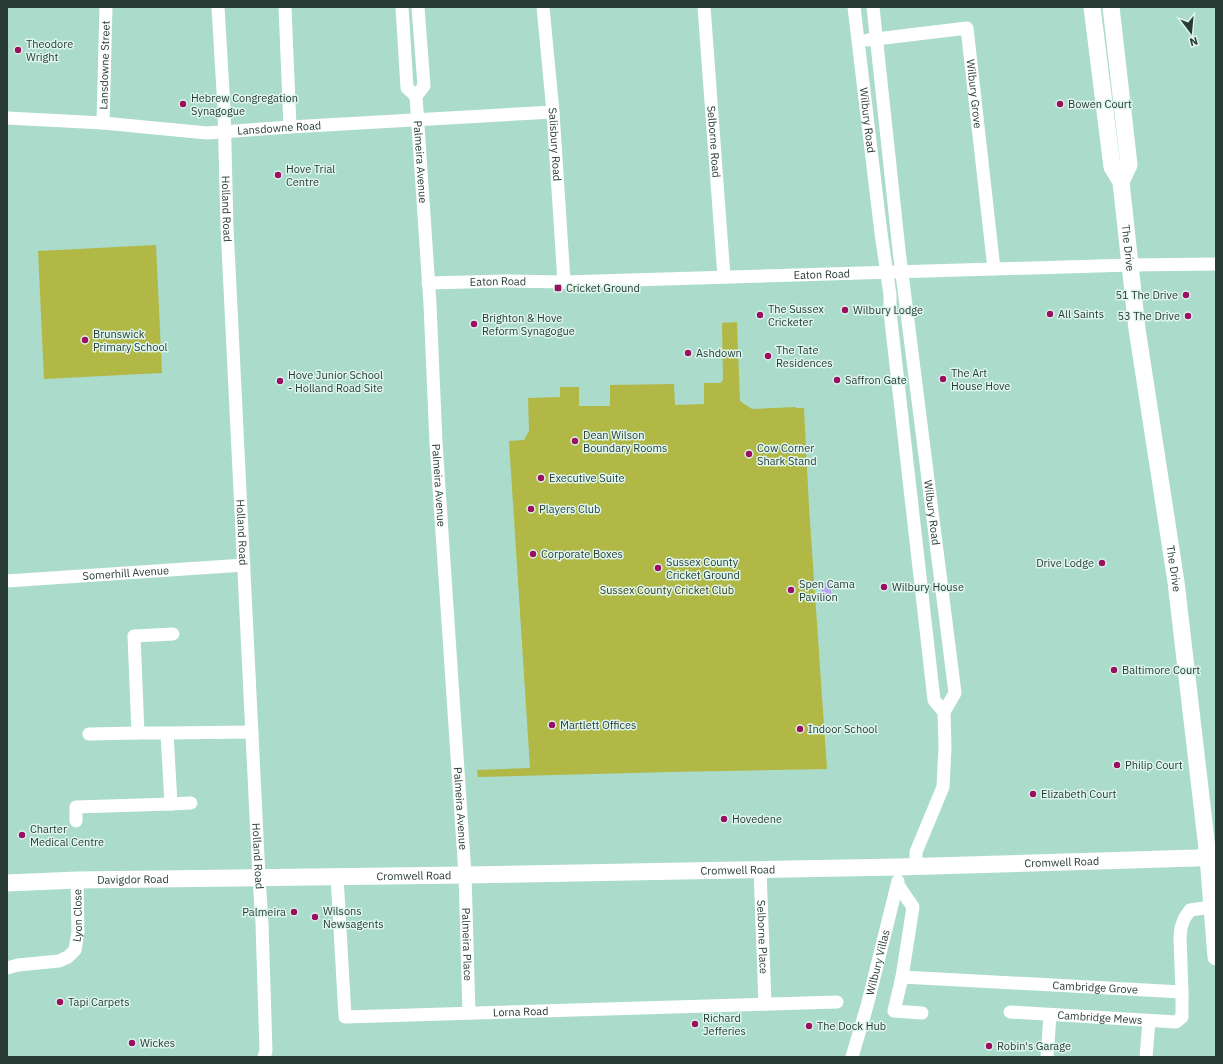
<svg xmlns="http://www.w3.org/2000/svg" width="1223" height="1064" viewBox="0 0 1223 1064" font-family="'IBM Plex Sans',sans-serif">
  <rect width="100%" height="100%" fill="#abdbcb"/>
  <!-- green -->
  <g fill="#b1b845">
    <polygon points="156,245 162,373 44,379 38,251"/>
    <polygon points="737,322 740,401 752,409 796,407 796,408 804,408 809,507 827,769 670,772 478,777 477,770 530,768 509,441 524,440 529,431 528,398 560,397 560,387 579,387 579,406 610,406 610,385 674,384 675,405 704,404 704,383 721,383 723,379 722,323"/>
  </g>
  <!-- water -->
  <polygon fill="#b4a4f3" points="821,583 831,583 831,600 822,600"/>
  <g fill="none" stroke-linecap="round" stroke-linejoin="round">
    <!-- minor -->
    <g stroke="#fff" stroke-width="13">
      <path id="s1" d="M 218,7 L 224,108 L 227,227 L 259,877 L 262,923 L 266,1051 L 264,1057"/>
      <polyline points="285,7 290,127"/>
      <polyline points="402,7 407,88 416,96"/>
      <path id="s2" d="M 418,7 L 424,86 L 416,96 L 430,304 L 436,443 L 465,875 L 469,1013"/>
      <path id="s3" d="M 543,7 L 553,112 L 564,282"/>
      <path id="s4" d="M 704,7 L 724,277"/>
      <path id="s5" d="M 854,7 L 881,233 L 890,295 L 890,312 L 934,700 L 944,712"/>
      <path id="s6" d="M 873,7 L 899,250 L 955,693 L 944,712 L 945,747 L 943,787 L 916,852 L 916,867"/>
      <path id="s7" d="M 868,40 L 967,28 L 994,269"/>
      <path id="s8" d="M 7,118 L 103,123 L 207,133 L 290,127 L 553,112"/>
      <path id="s9" d="M 103,123 L 106,7"/>
      <path id="s10" d="M 428,283 L 505,281 L 564,282 L 1130,265 L 1216,264"/>
      <path id="s11" d="M 7,581 L 244,565"/>
      <polyline points="167,733 252,732"/>
      <polyline points="89,734 138,733"/>
      <polyline points="171,804 191,803"/>
      <polyline points="76,821 76,807 171,804 167,733 138,733 134,636 173,634"/>
      <path id="s12" d="M 760,870 L 765,1004"/>
      <path id="s13" d="M 337,876 L 345,1017 L 837,1002"/>
      <path id="s14" d="M 898,885 L 913,907 L 902,977 L 1182,992 L 1180,937 L 1181,928 L 1184,919 L 1190,910 L 1211,907"/>
      <path id="s15" d="M 7,968 L 18,965 L 59,961 L 68,957 L 75,950 L 78,932 L 77,880"/>
      <polyline points="902,977 894,1011 922,1013"/>
      <path id="s16" d="M 1010,1012 L 1176,1022 L 1182,1017 L 1182,992"/>
      <path id="s17" d="M 852,1057 L 867,1006 L 898,881"/>
      <polyline points="1047,1057 1050,1015"/>
      <polyline points="1146,1057 1149,1021"/>
    </g>
    <!-- major -->
    <g stroke="#fff" stroke-width="17">
      <path id="s18" d="M 1092,7 L 1112,167 L 1121,182 L 1137,329 L 1176,582 L 1208,857 L 1216,957"/>
      <polyline points="1111,7 1129,165 1121,182"/>
      <path id="s19" d="M 7,883 L 77,880 L 465,875 L 899,867 L 1196,858 L 1216,856"/>
    </g>
  </g>
  <!-- markers -->
  <g fill="#9a1061" stroke="#def6ed" stroke-width="1.5">
    <circle cx="18" cy="50" r="4"/>
    <circle cx="183" cy="104" r="4"/>
    <circle cx="1060" cy="104" r="4"/>
    <circle cx="278" cy="175" r="4"/>
    <rect x="554" y="284" width="8" height="8" rx="2"/>
    <circle cx="1186" cy="295" r="4"/>
    <circle cx="845" cy="310" r="4"/>
    <circle cx="1050" cy="314" r="4"/>
    <circle cx="760" cy="315" r="4"/>
    <circle cx="1188" cy="316" r="4"/>
    <circle cx="474" cy="324" r="4"/>
    <circle cx="85" cy="340" r="4"/>
    <circle cx="688" cy="353" r="4"/>
    <circle cx="768" cy="356" r="4"/>
    <circle cx="943" cy="379" r="4"/>
    <circle cx="837" cy="380" r="4"/>
    <circle cx="280" cy="381" r="4"/>
    <circle cx="575" cy="441" r="4"/>
    <circle cx="749" cy="454" r="4"/>
    <circle cx="541" cy="478" r="4"/>
    <circle cx="531" cy="509" r="4"/>
    <circle cx="533" cy="554" r="4"/>
    <circle cx="1102" cy="563" r="4"/>
    <circle cx="658" cy="568" r="4"/>
    <circle cx="884" cy="587" r="4"/>
    <circle cx="791" cy="590" r="4"/>
    <circle cx="1114" cy="670" r="4"/>
    <circle cx="552" cy="725" r="4"/>
    <circle cx="800" cy="729" r="4"/>
    <circle cx="1117" cy="765" r="4"/>
    <circle cx="1033" cy="794" r="4"/>
    <circle cx="724" cy="819" r="4"/>
    <circle cx="22" cy="835" r="4"/>
    <circle cx="294" cy="912" r="4"/>
    <circle cx="315" cy="917" r="4"/>
    <circle cx="60" cy="1002" r="4"/>
    <circle cx="695" cy="1024" r="4"/>
    <circle cx="809" cy="1026" r="4"/>
    <circle cx="132" cy="1043" r="4"/>
    <circle cx="989" cy="1046" r="4"/>
  </g>
  <g text-anchor="middle" dominant-baseline="central" stroke-width="3" stroke-linejoin="round" paint-order="stroke">
    <!-- poi labels -->
    <g font-size="11" fill="#283b35" stroke="#def6ed" text-anchor="start">
      <text x="26" y="44">Theodore<tspan x="26" dy="13">Wright</tspan></text>
      <text x="191" y="98">Hebrew Congregation<tspan x="191" dy="13">Synagogue</tspan></text>
      <text x="1068" y="104">Bowen Court</text>
      <text x="286" y="169">Hove Trial<tspan x="286" dy="13">Centre</tspan></text>
      <text x="566" y="288">Cricket Ground</text>
      <text x="1178" y="295" text-anchor="end">51 The Drive</text>
      <text x="768" y="309">The Sussex<tspan x="768" dy="13">Cricketer</tspan></text>
      <text x="853" y="310">Wilbury Lodge</text>
      <text x="1058" y="314">All Saints</text>
      <text x="1180" y="316" text-anchor="end">53 The Drive</text>
      <text x="482" y="318">Brighton &amp; Hove<tspan x="482" dy="13">Reform Synagogue</tspan></text>
      <text x="93" y="334">Brunswick<tspan x="93" dy="13">Primary School</tspan></text>
      <text x="776" y="350">The Tate<tspan x="776" dy="13">Residences</tspan></text>
      <text x="696" y="353">Ashdown</text>
      <text x="951" y="373">The Art<tspan x="951" dy="13">House Hove</tspan></text>
      <text x="288" y="375">Hove Junior School<tspan x="288" dy="13">- Holland Road Site</tspan></text>
      <text x="845" y="380">Saffron Gate</text>
      <text x="583" y="435">Dean Wilson<tspan x="583" dy="13">Boundary Rooms</tspan></text>
      <text x="757" y="448">Cow Corner<tspan x="757" dy="13">Shark Stand</tspan></text>
      <text x="549" y="478">Executive Suite</text>
      <text x="539" y="509">Players Club</text>
      <text x="541" y="554">Corporate Boxes</text>
      <text x="666" y="562">Sussex County<tspan x="666" dy="13">Cricket Ground</tspan></text>
      <text x="1094" y="563" text-anchor="end">Drive Lodge</text>
      <text x="799" y="584">Spen Cama<tspan x="799" dy="13">Pavilion</tspan></text>
      <text x="892" y="587">Wilbury House</text>
      <text x="1122" y="670">Baltimore Court</text>
      <text x="560" y="725">Martlett Offices</text>
      <text x="808" y="729">Indoor School</text>
      <text x="1125" y="765">Philip Court</text>
      <text x="1041" y="794">Elizabeth Court</text>
      <text x="732" y="819">Hovedene</text>
      <text x="30" y="829">Charter<tspan x="30" dy="13">Medical Centre</tspan></text>
      <text x="323" y="911">Wilsons<tspan x="323" dy="13">Newsagents</tspan></text>
      <text x="286" y="912" text-anchor="end">Palmeira</text>
      <text x="68" y="1002">Tapi Carpets</text>
      <text x="703" y="1018">Richard<tspan x="703" dy="13">Jefferies</tspan></text>
      <text x="817" y="1026">The Dock Hub</text>
      <text x="140" y="1043">Wickes</text>
      <text x="997" y="1046">Robin's Garage</text>
    </g>
    <!-- street labels -->
    <g font-size="11" fill="#283b35" stroke="#def6ed">
      <text stroke="none"><textPath href="#s9" startOffset="58">Lansdowne Street</textPath></text>
      <text stroke="none"><textPath href="#s7" startOffset="166">Wilbury Grove</textPath></text>
      <text stroke="none"><textPath href="#s5" startOffset="114">Wilbury Road</textPath></text>
      <text stroke="none"><textPath href="#s8" startOffset="273">Lansdowne Road</textPath></text>
      <text stroke="none"><textPath href="#s4" startOffset="135">Selborne Road</textPath></text>
      <text stroke="none"><textPath href="#s3" startOffset="138">Salisbury Road</textPath></text>
      <text stroke="none"><textPath href="#s2" startOffset="158">Palmeira Avenue</textPath></text>
      <text stroke="none"><textPath href="#s1" startOffset="202">Holland Road</textPath></text>
      <text stroke="none"><textPath href="#s18" startOffset="245">The Drive</textPath></text>
      <text stroke="none"><textPath href="#s10" startOffset="394">Eaton Road</textPath></text>
      <text stroke="none"><textPath href="#s10" startOffset="70">Eaton Road</textPath></text>
      <text stroke="none"><textPath href="#s2" startOffset="482">Palmeira Avenue</textPath></text>
      <text stroke="none"><textPath href="#s6" startOffset="509">Wilbury Road</textPath></text>
      <text stroke="none"><textPath href="#s1" startOffset="526">Holland Road</textPath></text>
      <text stroke="none"><textPath href="#s18" startOffset="569">The Drive</textPath></text>
      <text stroke="none"><textPath href="#s11" startOffset="119">Somerhill Avenue</textPath></text>
      <text stroke="none"><textPath href="#s2" startOffset="806">Palmeira Avenue</textPath></text>
      <text stroke="none"><textPath href="#s1" startOffset="850">Holland Road</textPath></text>
      <text stroke="none"><textPath href="#s19" startOffset="1055">Cromwell Road</textPath></text>
      <text stroke="none"><textPath href="#s19" startOffset="731">Cromwell Road</textPath></text>
      <text stroke="none"><textPath href="#s19" startOffset="407">Cromwell Road</textPath></text>
      <text stroke="none"><textPath href="#s19" startOffset="126">Davigdor Road</textPath></text>
      <text stroke="none"><textPath href="#s15" startOffset="107">Lyon Close</textPath></text>
      <text stroke="none"><textPath href="#s12" startOffset="67">Selborne Place</textPath></text>
      <text stroke="none"><textPath href="#s2" startOffset="942">Palmeira Place</textPath></text>
      <text stroke="none"><textPath href="#s17" startOffset="98">Wilbury Villas</textPath></text>
      <text stroke="none"><textPath href="#s14" startOffset="291">Cambridge Grove</textPath></text>
      <text stroke="none"><textPath href="#s13" startOffset="317">Lorna Road</textPath></text>
      <text stroke="none"><textPath href="#s16" startOffset="90">Cambridge Mews</textPath></text>
    </g>
    <!-- park labels -->
    <g font-size="11" fill="#3a3d0c" stroke="#def6ed">
      <text x="667" y="590">Sussex County Cricket Club</text>
    </g>
  </g>
  <!-- border -->
  <rect width="1223" height="1064" fill="none" stroke="#283b35" stroke-width="16"/>
  <!-- north arrow -->
  <g transform="translate(1191 32) rotate(164)" stroke="#def6ed" stroke-width="3" paint-order="stroke">
  <path d="M0-3L7 15L0 10L-7 15Z" fill="#283b35"/>
  <text y="-6" font-size="11" font-weight="bold" text-anchor="middle" fill="#283b35">N</text>
  </g>
</svg>
